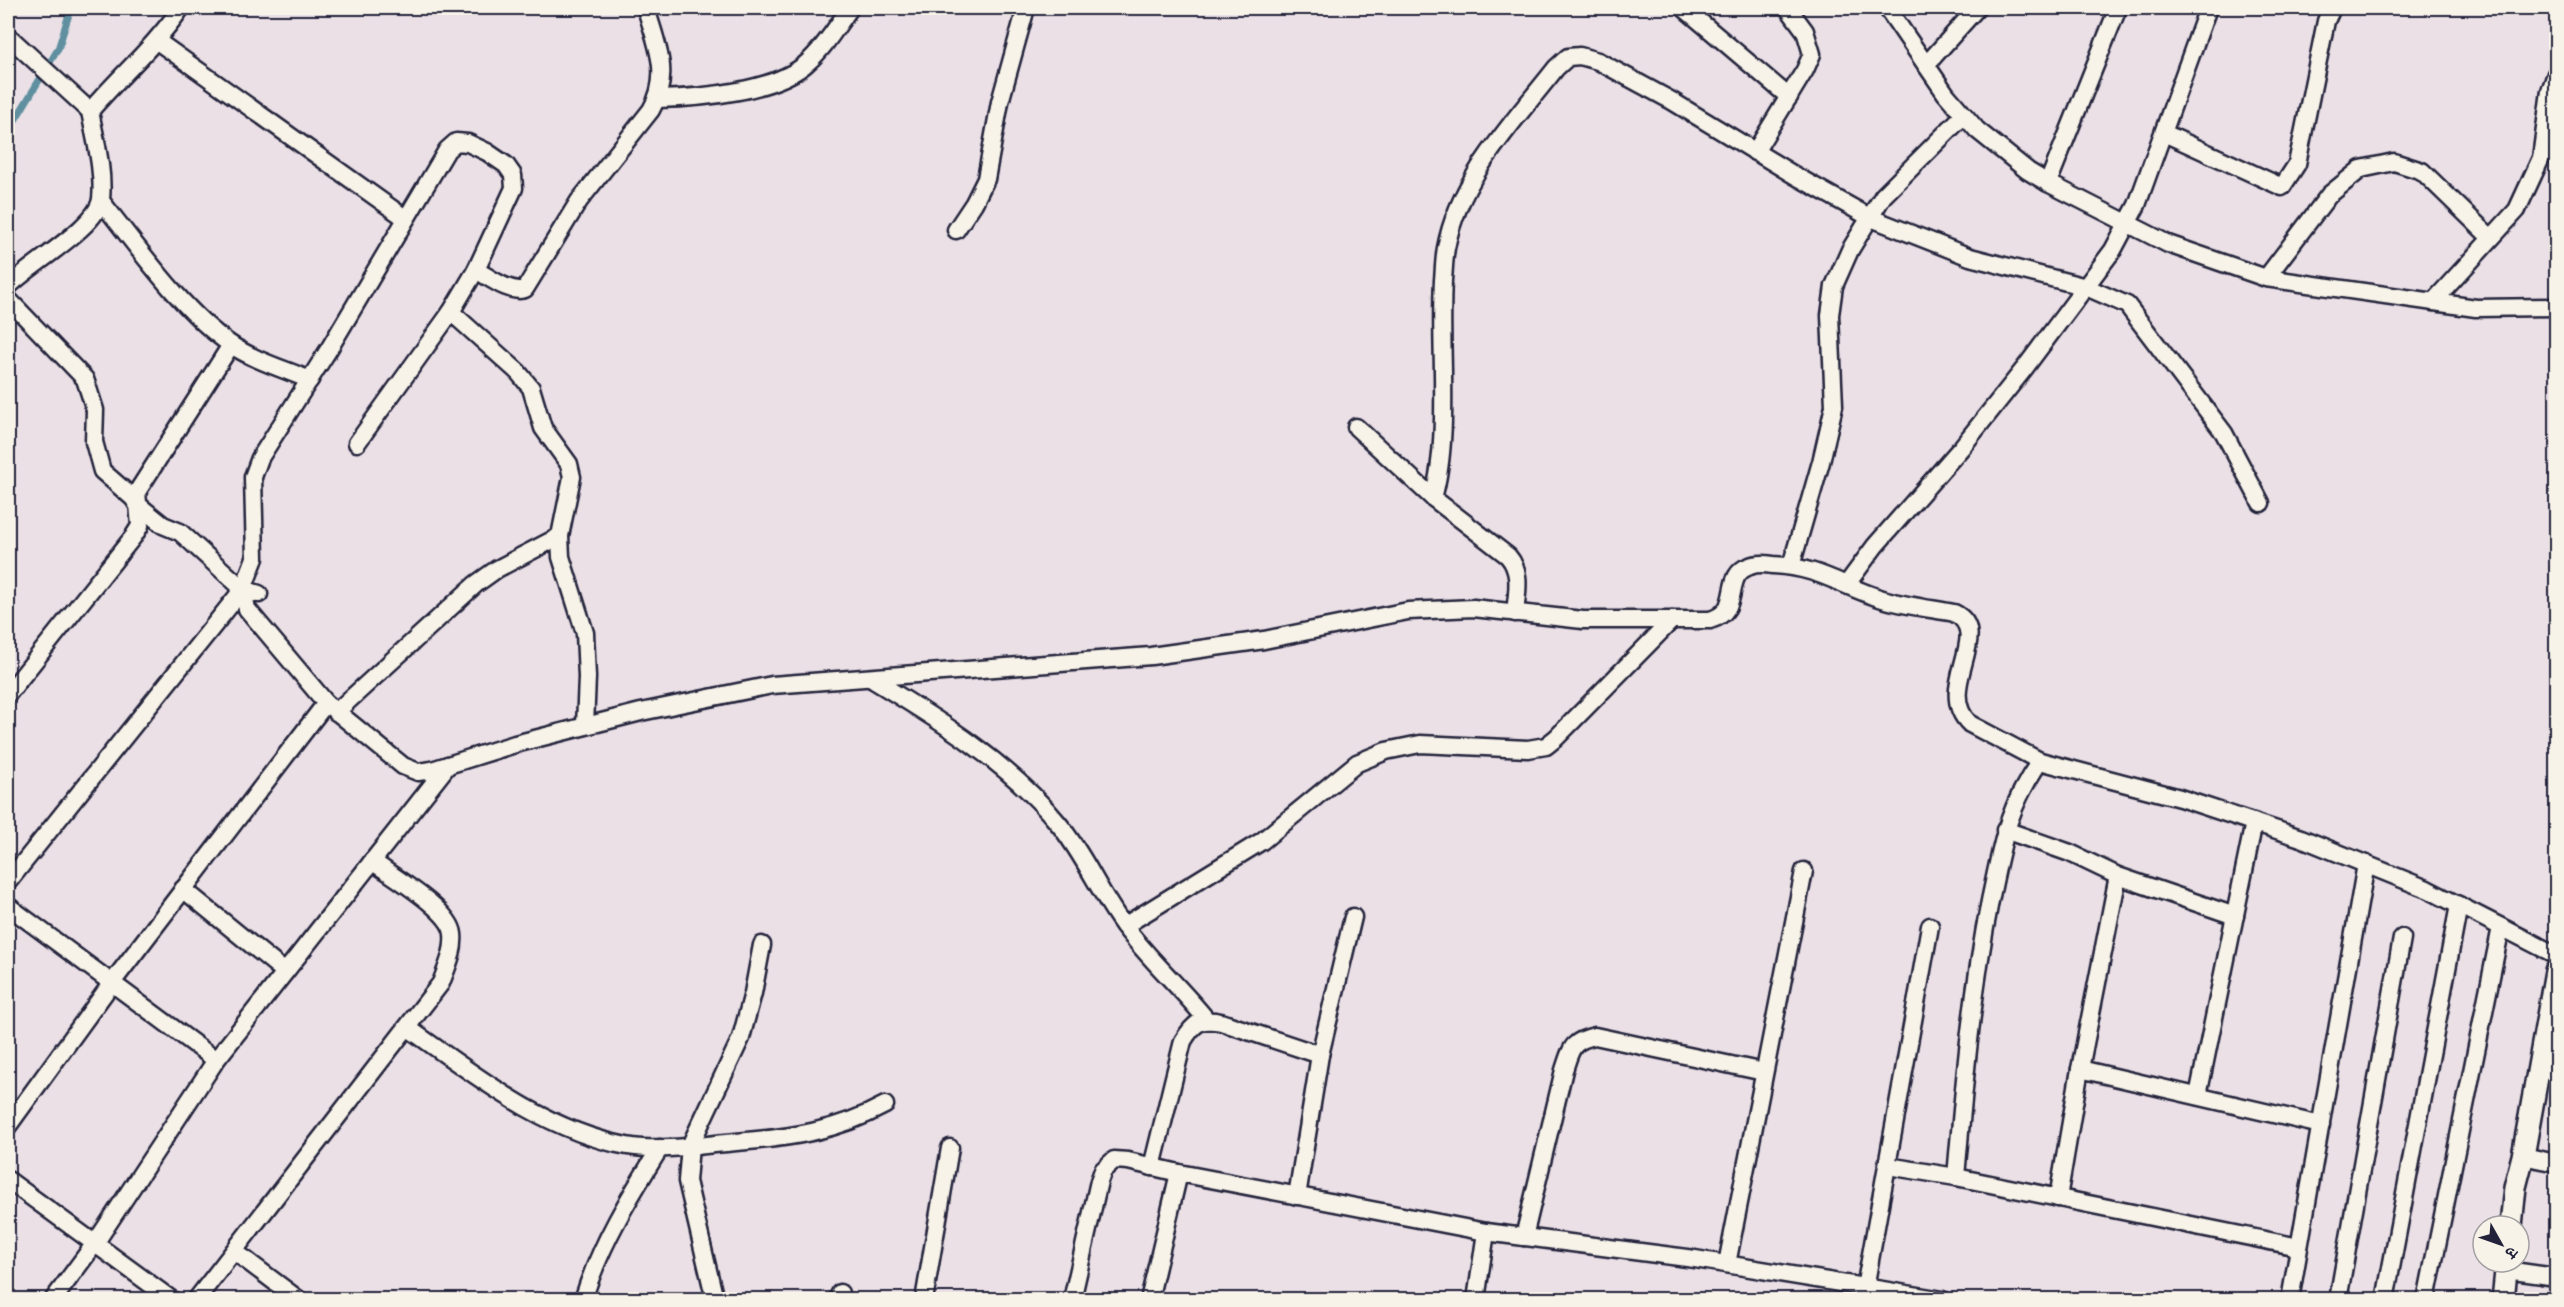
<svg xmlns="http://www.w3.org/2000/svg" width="2564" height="1307" viewBox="0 0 2564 1307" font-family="Dekko,'Playpen Sans Deva',sans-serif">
  <rect width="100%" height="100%" fill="#ebe0e6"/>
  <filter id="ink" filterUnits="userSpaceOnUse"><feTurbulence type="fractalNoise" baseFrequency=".0167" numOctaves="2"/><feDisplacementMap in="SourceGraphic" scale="12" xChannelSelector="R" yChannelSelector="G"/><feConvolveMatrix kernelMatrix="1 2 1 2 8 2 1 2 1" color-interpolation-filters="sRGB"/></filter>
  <g filter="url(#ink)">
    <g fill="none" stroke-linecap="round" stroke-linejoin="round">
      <!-- stream -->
      <polyline stroke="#6090a0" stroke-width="7" points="8,132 58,49 71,8"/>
      <!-- minor casing -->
      <g stroke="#22223b" stroke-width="21">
        <g id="minor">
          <polyline points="1684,8 1789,97"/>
          <polyline points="1887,8 1946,94 1977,130 2028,171 2048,183 2168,244 2266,278 2476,308 2556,307"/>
          <polyline points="8,36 90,111"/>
          <polyline points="157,41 405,218"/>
          <polyline points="1926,65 1977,8"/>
          <path d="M 658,99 C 699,98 776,92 808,62 C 825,47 837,26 850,8"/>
          <polyline points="2164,133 2282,187 2297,164 2326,21 2332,8"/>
          <polyline points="1755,152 1805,70 1812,54 1805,31 1788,8"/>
          <polyline points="2048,183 2118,8"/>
          <path d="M 101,201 C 138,247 182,311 230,344 C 253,360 284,369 310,380"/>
          <polyline points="956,230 974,203 986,179 1000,102 1026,8"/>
          <path d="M 476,270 C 489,277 510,294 525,289 L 579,201 L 651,110 C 672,74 656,44 646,8"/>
          <polyline points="2266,278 2329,195 2361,169 2394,162 2422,171 2491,238"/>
          <path d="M 8,287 C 29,265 98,226 101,199 C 104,170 95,139 90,111 C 120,76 155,46 181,8"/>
          <polyline points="8,299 85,379 95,410 94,442 102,471 133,498 137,504 163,525 180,532 243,589 259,594"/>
          <polyline points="2433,302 2517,210 2541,158 2550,91 2556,74"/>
          <polyline points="451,312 518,372 531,388 543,428 569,464 572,477 560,536 561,557 585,633 587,677 585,726"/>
          <path d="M 1356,427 L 1433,498 L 1508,556 C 1522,572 1517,592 1515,613"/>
          <path d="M 357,443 L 451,312 L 476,270 L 514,188 L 513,175 L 506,165 L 487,152 L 468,143 L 456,142 L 447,150 L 329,349 L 260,458 L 253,477 L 255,558 L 243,589 L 247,609 L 326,703 L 403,766 L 418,772 L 432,770 L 515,744 L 641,712 L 772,685 L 1151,656 L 1264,640 L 1408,611 L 1473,608 L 1583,620 L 1710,620 C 1744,611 1721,575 1750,566 C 1757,563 1766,564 1773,565 C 1821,567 1844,588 1886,600 C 1908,606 1932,609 1954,613 C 1995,633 1933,689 1970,724 L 2040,761 L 2180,798 L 2301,838 L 2427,889 L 2556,955"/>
          <path d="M 1433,498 C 1451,435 1439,347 1443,280 C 1444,270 1444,259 1446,248 C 1459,178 1513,123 1556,68 L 1568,57 L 1580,56 L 1598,61 L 1672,101 L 1794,175 L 1871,218 L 1970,257 L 2086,287 L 2127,305 L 2224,433 L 2261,503"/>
          <polyline points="1791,566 1821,462 1834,406 1830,315 1834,286 1850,250 1883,196 1964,115"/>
          <polyline points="1847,584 1875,546 1961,448 2024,369 2113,250 2137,205 2208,8"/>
          <path d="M 870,678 C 937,719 1007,761 1058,823 C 1084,854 1100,894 1124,926 C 1149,959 1180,987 1206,1019"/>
          <polyline points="8,694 133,537 140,526 137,492 231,345"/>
          <polyline points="336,712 476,584 497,569 560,536"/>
          <polyline points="2005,830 2070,853 2118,876 2235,916"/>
          <polyline points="8,882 243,589"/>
          <polyline points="183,889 285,972"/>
          <polyline points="8,906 216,1060"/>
          <polyline points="1124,926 1262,841 1357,763 1386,751 1420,744 1528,749 1546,746 1556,738 1672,620"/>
          <path d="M 408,1028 C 475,1075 544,1131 627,1146 C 662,1152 701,1145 736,1142 C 790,1138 837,1131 885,1105"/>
          <polyline points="2080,1069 2321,1125"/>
          <polyline points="2198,1096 2254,822"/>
          <polyline points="8,1126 111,984 326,703"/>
          <polyline points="2523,1156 2556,1163"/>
          <polyline points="1888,1166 1956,1177 2299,1247"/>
          <path d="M 1152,1167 L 1183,1041 C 1194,1023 1200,1018 1221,1022 L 1320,1055"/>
          <path d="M 1956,1177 C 1964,1085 1972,992 1990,901 C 2002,845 2006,810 2040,761"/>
          <polyline points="8,1180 172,1300"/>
          <polyline points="1297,1196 1320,1055 1353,917"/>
          <polyline points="2058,1198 2080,1069 2118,876"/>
          <path d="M 1524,1237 L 1564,1070 C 1571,1049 1571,1041 1595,1036 L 1764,1072"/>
          <polyline points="234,1251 299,1300"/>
          <polyline points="1727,1264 1804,871"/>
          <polyline points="2506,1270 2556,1277"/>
          <polyline points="1865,1288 1930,926"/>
          <polyline points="53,1300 96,1242 216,1060 448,765"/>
          <path d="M 196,1300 L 441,983 C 446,969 455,951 453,934 C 451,910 392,876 372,861"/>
          <path d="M 583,1300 C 600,1245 630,1196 660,1148"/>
          <polyline points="715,1300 687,1181 690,1146 741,1038 753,993 762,945"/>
          <polyline points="838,1300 840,1293"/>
          <polyline points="924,1300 950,1148"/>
          <polyline points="1072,1300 1099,1181 1103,1170 1114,1160 1128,1161 1179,1173 1486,1232 1695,1259 1943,1300"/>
          <polyline points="1149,1300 1179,1173"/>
          <polyline points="1476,1300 1486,1232"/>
          <polyline points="2290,1300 2366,864"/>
          <polyline points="2338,1300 2402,938"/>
          <polyline points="2385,1300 2459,905"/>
          <polyline points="2426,1300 2501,927"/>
        </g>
      </g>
      <!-- tertiary casing -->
      <g stroke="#22223b" stroke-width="26">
        <g id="tertiary">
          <polyline points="2511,1226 2515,1187 2523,1156 2556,971"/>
          <polyline points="2503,1300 2507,1262"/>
        </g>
      </g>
      <!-- minor -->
      <use href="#minor" stroke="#f7f3e8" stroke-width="16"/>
      <!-- tertiary -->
      <use href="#tertiary" stroke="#f7f3e8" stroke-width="21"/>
    </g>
  </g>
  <!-- margin -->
  <rect width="2564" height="1307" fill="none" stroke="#f7f3e8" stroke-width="30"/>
  <rect x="15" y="15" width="2534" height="1277" fill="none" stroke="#22223b" stroke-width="2" filter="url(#ink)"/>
  <!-- north arrow -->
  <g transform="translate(2501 1244) rotate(130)"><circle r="28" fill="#f7f3e8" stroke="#a29fa3" stroke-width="1.5"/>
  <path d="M0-4.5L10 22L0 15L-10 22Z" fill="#22223b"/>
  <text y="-9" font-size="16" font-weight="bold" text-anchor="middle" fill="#22223b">उ</text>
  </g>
</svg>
